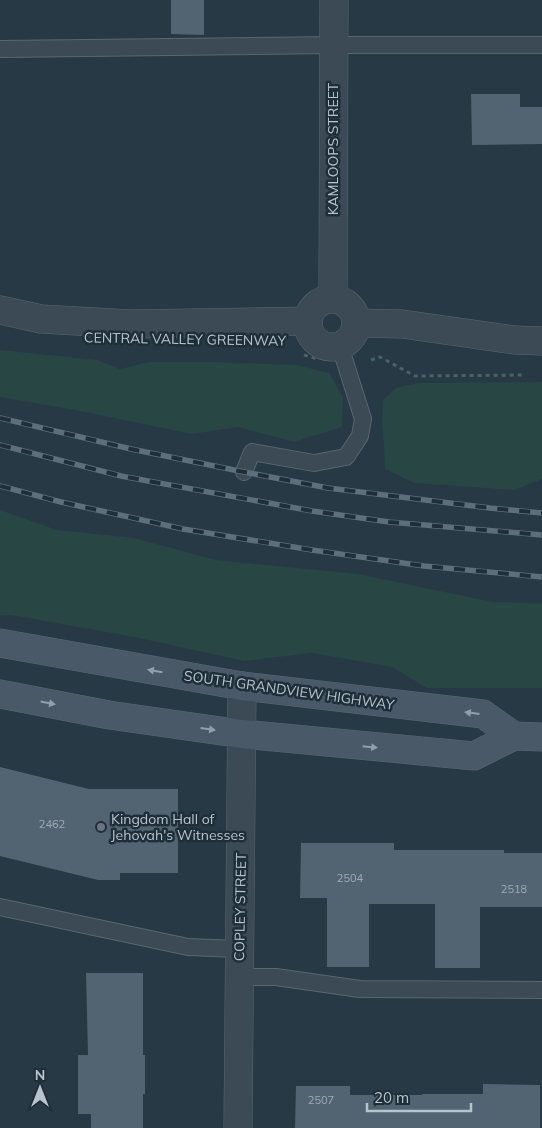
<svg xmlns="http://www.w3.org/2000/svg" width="542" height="1128" viewBox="0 0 542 1128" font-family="Mulish,sans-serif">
  <rect width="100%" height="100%" fill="#263945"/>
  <!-- green -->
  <g fill="#284644">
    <polygon points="0,350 97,360 120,369 149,362 214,362 297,365 329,373 343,397 342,427 294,442 238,427 192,434 75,410 0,397"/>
    <polygon points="542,382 542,479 514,490 414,483 385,469 384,447 382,421 383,400 396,388 418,383"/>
    <polygon points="0,510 57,530 134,538 216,560 358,574 493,602 542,603 542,688 427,688 392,667 312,653 244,661 134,637 11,615 0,615"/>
  </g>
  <!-- building -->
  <g fill="#526472">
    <polygon points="171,0 204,0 204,35 171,34"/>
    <polygon points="471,94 520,94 520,107 542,107 542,144 472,145"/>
    <polygon points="0,767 89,789 178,789 178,873 120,873 120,880 98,880 0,856"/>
    <polygon points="301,843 394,843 394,850 504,850 504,853 542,853 542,907 480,907 480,968 435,968 435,904 369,904 369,967 327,967 327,898 300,898"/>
    <polygon points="86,973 143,973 143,1055 145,1055 145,1094 143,1094 143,1128 91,1128 91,1114 78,1114 78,1055 88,1055"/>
    <polygon points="483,1084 540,1085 540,1128 295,1128 296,1086 350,1086 350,1095 422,1095 422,1094 483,1094"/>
  </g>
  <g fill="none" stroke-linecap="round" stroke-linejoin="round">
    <!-- lane casing -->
    <g stroke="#596771" stroke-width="18">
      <g id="lane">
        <polyline points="0,49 333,45 542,45"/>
        <polyline points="244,472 252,452 314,463 346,457 360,436 363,419 340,346"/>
        <polyline points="0,907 188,947 239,949"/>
        <polyline points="239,977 276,977 360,989 542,990"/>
      </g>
    </g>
    <!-- street casing -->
    <g stroke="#596771" stroke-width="29">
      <g id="street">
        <polyline points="333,298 334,0"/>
        <circle cx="332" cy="323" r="24"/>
        <polyline points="0,310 41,319 131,324 308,321"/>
        <polyline points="357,323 402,324 514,340 542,341"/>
        <polyline points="238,1128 242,686"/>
      </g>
    </g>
    <!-- secondary casing -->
    <g stroke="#596771" stroke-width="29">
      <g id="secondary">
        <polyline points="0,643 242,686 483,714 514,736"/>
        <polyline points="0,694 109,715 242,734 474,756 514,736 542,737"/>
      </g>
    </g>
    <!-- path -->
    <g stroke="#496362" stroke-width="3" stroke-dasharray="4 4" stroke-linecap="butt">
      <polyline points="304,355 317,359"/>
      <polyline points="371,360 380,357 415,376 524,375"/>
    </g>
    <!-- lane -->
    <use href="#lane" stroke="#3b4a54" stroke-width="16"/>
    <!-- street -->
    <use href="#street" stroke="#3b4a54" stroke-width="28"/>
    <!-- secondary -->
    <use href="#secondary" stroke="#495967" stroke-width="28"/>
    <!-- rail casing -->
    <g stroke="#5d6f7b" stroke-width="5.5">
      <g id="rail">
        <polyline points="0,418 131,449 244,472 328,488 490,508 542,513"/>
        <polyline points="0,445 121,476 312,511 389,522 542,535"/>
        <polyline points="0,486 61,502 183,529 312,550 424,566 542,577"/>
      </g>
    </g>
    <!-- rail -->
    <use href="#rail" stroke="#1f2f3a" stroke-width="4" stroke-dasharray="11" stroke-linecap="butt"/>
  </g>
  <!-- one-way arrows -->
  <defs><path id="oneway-solid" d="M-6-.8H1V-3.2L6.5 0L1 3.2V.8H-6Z" transform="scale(1.25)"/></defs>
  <g fill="#919fa9">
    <use href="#oneway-solid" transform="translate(155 671) rotate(-170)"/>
    <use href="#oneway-solid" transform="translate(48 703) rotate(11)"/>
    <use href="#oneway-solid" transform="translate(472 713) rotate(-173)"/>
    <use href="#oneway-solid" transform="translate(208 729) rotate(8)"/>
    <use href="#oneway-solid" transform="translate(370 747) rotate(6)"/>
  </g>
  <!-- markers -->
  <circle fill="#6b7280" stroke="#1f2f3a" stroke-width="2" cx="101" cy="827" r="5"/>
  <g text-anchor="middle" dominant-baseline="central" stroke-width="5" stroke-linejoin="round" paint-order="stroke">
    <!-- number labels -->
    <g font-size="11" fill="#9eacb6">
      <text x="52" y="824">2462</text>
      <text x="350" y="878">2504</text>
      <text x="514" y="889">2518</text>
      <text x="321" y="1100">2507</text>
    </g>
    <!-- street labels -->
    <g font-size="14" fill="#b8c4cd" stroke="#1f2f3a">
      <text transform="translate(333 149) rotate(-90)">KAMLOOPS STREET</text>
      <text transform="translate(185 339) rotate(1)">CENTRAL VALLEY GREENWAY</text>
      <text transform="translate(289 690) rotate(8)">SOUTH GRANDVIEW HIGHWAY</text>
      <text transform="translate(240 907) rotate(-89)">COPLEY STREET</text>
    </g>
    <!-- poi labels -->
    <g font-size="14" fill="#b8c4cd" stroke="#1f2f3a" text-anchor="start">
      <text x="111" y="819">Kingdom Hall of<tspan x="111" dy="16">Jehovah's Witnesses</tspan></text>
    </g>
  </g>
  <!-- north arrow -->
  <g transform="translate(40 1088)" stroke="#1f2f3a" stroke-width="4" paint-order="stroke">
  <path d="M0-4L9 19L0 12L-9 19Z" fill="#b8c4cd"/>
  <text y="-8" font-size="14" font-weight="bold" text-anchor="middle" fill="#b8c4cd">N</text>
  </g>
  <!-- scale -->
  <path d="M367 1103v8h104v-8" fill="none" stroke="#b8c4cd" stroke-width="2.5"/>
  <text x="374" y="1103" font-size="15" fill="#b8c4cd" stroke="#1f2f3a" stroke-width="4" paint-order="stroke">20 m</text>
</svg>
